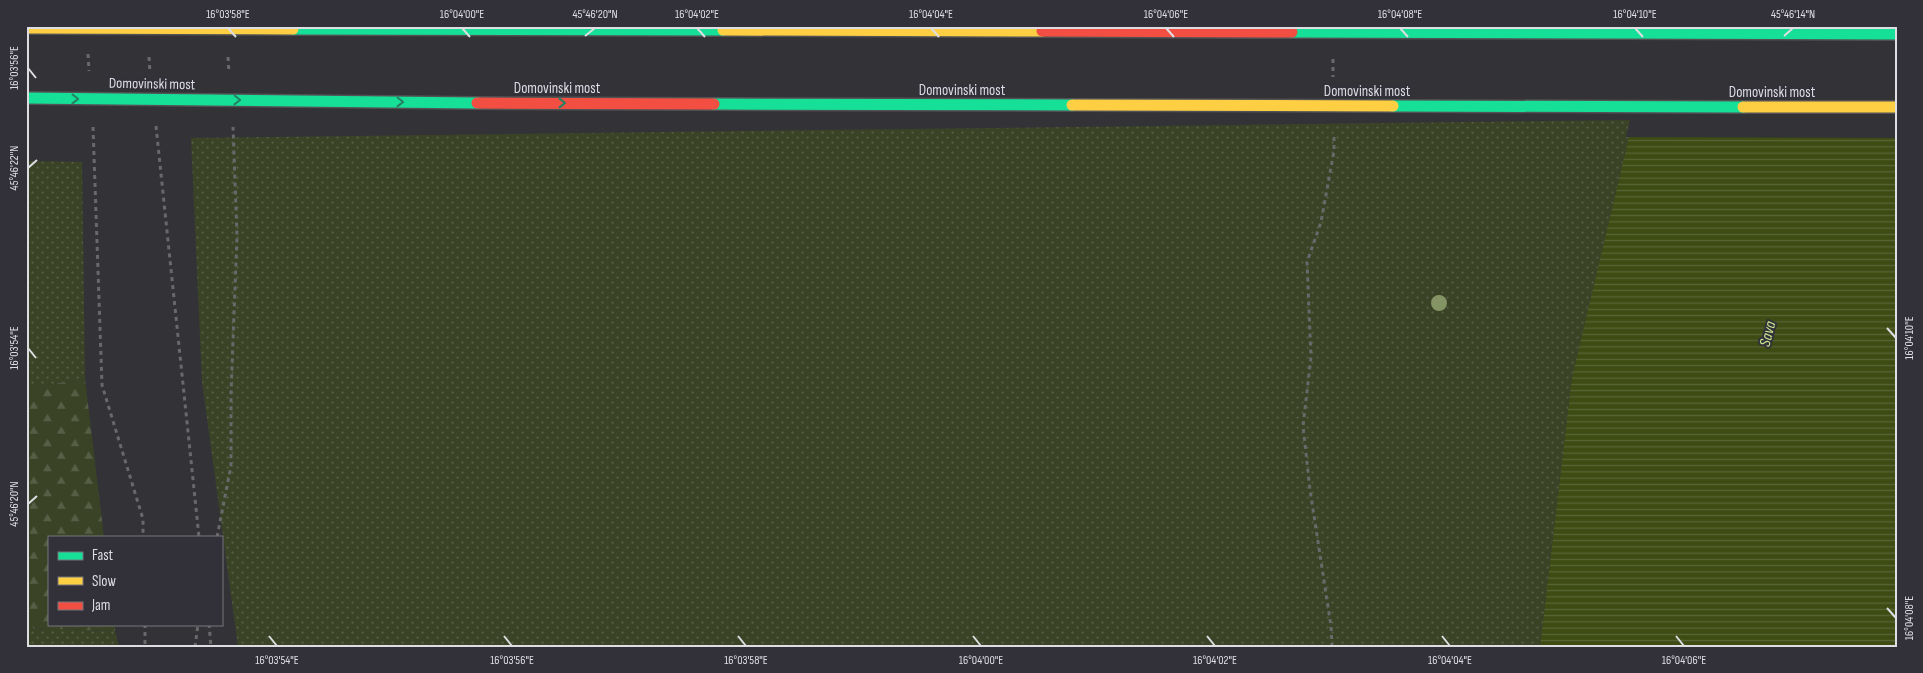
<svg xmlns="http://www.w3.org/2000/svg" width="1923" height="673" viewBox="0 0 1923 673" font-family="'Sofia Sans Condensed',sans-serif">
  <defs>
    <pattern id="grass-dots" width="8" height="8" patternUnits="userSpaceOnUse" patternTransform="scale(1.25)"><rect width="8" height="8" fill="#3a4326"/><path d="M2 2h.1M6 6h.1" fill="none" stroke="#565e45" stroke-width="1.8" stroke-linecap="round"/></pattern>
    <pattern id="forest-firs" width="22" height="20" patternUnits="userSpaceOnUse" patternTransform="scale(1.25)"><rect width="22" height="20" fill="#3a4326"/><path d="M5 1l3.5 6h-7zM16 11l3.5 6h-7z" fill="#565e45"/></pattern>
    <pattern id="water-rules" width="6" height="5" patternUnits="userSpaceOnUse" patternTransform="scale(1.25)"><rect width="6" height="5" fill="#3e4c14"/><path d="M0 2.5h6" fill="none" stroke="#596536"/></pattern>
  </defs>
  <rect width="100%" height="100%" fill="#333337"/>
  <!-- grass -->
  <g fill="url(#grass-dots)">
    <polygon points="1633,120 1572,377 1540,647 238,647 202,381 191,138"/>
    <polygon points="26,161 82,162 85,379 26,388"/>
    <polygon points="26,628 115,631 119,647 26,647"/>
  </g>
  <!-- forest -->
  <polygon fill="url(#forest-firs)" points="85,379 104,537 49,537 49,624 115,624 115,631 26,628 26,388"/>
  <!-- water -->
  <polygon fill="url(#water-rules)" points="1897,26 1897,647 1540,647 1572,377 1633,120"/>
  <!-- pier -->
  <polygon fill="#333337" points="1651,26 1897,26 1897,138 1626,137"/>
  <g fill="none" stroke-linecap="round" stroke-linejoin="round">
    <!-- path -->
    <g stroke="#69696b" stroke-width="3" stroke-dasharray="4 4" stroke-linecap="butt">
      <polyline points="88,54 89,71"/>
      <polyline points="149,57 150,73"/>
      <polyline points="228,57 229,73"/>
      <polyline points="1333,59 1333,77"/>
      <polyline points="156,126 199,537"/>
      <polyline points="93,127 102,385 143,519 143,537"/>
      <polyline points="217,537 231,466 231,393 237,236 233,127"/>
      <polyline points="145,624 145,647"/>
      <polyline points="209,624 211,647"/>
      <polyline points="195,647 198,624"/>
      <polyline points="1332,647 1331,626 1310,490 1303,426 1311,357 1307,262 1321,222 1334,151 1334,134"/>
    </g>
    <!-- fast-bridge casing -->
    <g stroke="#525255" stroke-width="14" stroke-linecap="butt">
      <g id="fast-bridge">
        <polyline points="293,29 723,30"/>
        <polyline points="1292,32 1897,34"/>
        <polyline points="26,98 477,103"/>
        <polyline points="714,104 1072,105"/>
        <polyline points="1393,106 1743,107"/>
      </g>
    </g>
    <!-- slow-bridge casing -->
    <g stroke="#525255" stroke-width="14" stroke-linecap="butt">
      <g id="slow-bridge">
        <polyline points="26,28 293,29"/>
        <polyline points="723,30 1042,31"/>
        <polyline points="1072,105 1393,106"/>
        <polyline points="1743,107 1897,107"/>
      </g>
    </g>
    <!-- jam-bridge casing -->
    <g stroke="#525255" stroke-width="14" stroke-linecap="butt">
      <g id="jam-bridge">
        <polyline points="1042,31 1292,32"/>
        <polyline points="477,103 714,104"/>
      </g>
    </g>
    <!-- fast-bridge -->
    <use href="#fast-bridge" stroke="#16e098" stroke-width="11"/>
    <!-- slow-bridge -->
    <use href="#slow-bridge" stroke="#ffcf43" stroke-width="11"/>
    <!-- jam-bridge -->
    <use href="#jam-bridge" stroke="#f24e42" stroke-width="11"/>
  </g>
  <!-- trees -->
  <circle fill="#849465" cx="1439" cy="303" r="8"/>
  <!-- one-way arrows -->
  <defs><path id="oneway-chevron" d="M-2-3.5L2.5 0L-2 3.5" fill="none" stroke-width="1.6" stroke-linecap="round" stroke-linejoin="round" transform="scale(1.25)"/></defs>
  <g stroke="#258064">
    <use href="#oneway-chevron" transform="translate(75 99) rotate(1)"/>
    <use href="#oneway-chevron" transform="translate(237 100) rotate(1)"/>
    <use href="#oneway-chevron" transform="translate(400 102) rotate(1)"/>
    <use href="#oneway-chevron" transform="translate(562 103)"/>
  </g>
  <!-- ticks -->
  <path fill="none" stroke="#dddde2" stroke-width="2" d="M 228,28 L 236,37M 462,28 L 470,37M 697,28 L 705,37M 931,28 L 939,37M 1166,28 L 1174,37M 1400,28 L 1408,37M 1635,28 L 1643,37M 585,36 L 595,28M 1784,36 L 1793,28M 28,68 L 36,78M 28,168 L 37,160M 1887,328 L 1896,338M 28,348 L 36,358M 28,504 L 37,496M 1887,608 L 1896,618M 269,636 L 277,646M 504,636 L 512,646M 738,636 L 746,646M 973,636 L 981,646M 1207,636 L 1215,646M 1442,636 L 1450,646M 1676,636 L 1684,646"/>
  <g text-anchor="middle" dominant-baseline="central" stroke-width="4" stroke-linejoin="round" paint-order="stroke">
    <!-- street labels -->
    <g font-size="15" fill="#dddde2" stroke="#323139">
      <text transform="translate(152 84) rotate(1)">Domovinski most</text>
      <text x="557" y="88">Domovinski most</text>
      <text x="962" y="90">Domovinski most</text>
      <text x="1367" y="91">Domovinski most</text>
      <text x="1772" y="92">Domovinski most</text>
    </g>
    <!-- water labels -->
    <g font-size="16" font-style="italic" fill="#cbe68e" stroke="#323139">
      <text transform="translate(1768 334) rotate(-76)">Sava</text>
    </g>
  </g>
  <!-- border -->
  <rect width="1923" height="673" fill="none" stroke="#323139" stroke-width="55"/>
  <!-- legend -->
  <rect x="48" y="536" width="175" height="90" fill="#323139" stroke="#76767d"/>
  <rect x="58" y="552" width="25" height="8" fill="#16e098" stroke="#76767d"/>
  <text x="92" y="560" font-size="15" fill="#dddde2">Fast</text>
  <rect x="58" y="577" width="25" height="8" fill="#ffcf43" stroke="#76767d"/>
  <text x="92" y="586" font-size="15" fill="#dddde2">Slow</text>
  <rect x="58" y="602" width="25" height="8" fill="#f24e42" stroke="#76767d"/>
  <text x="92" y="610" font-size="15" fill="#dddde2">Jam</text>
  <rect x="28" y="28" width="1868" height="618" fill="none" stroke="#dddde2" stroke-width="2"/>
  <g font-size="12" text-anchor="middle" fill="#dddde2">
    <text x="228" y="18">16°03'58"E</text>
    <text x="462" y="18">16°04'00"E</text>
    <text x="595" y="18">45°46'20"N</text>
    <text x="697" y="18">16°04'02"E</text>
    <text x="931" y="18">16°04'04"E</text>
    <text x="1166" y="18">16°04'06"E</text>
    <text x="1400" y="18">16°04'08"E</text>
    <text x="1635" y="18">16°04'10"E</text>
    <text x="1793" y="18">45°46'14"N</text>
    <text transform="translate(14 68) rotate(-90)" y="4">16°03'56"E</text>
    <text transform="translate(14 168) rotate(-90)" y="4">45°46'22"N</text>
    <text transform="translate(1909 338) rotate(-90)" y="4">16°04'10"E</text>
    <text transform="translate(14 348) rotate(-90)" y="4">16°03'54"E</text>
    <text transform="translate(14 504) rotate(-90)" y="4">45°46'20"N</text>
    <text transform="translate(1909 618) rotate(-90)" y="4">16°04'08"E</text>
    <text x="277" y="664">16°03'54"E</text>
    <text x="512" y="664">16°03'56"E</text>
    <text x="746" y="664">16°03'58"E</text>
    <text x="981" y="664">16°04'00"E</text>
    <text x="1215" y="664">16°04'02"E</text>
    <text x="1450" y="664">16°04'04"E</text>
    <text x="1684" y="664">16°04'06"E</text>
  </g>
</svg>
